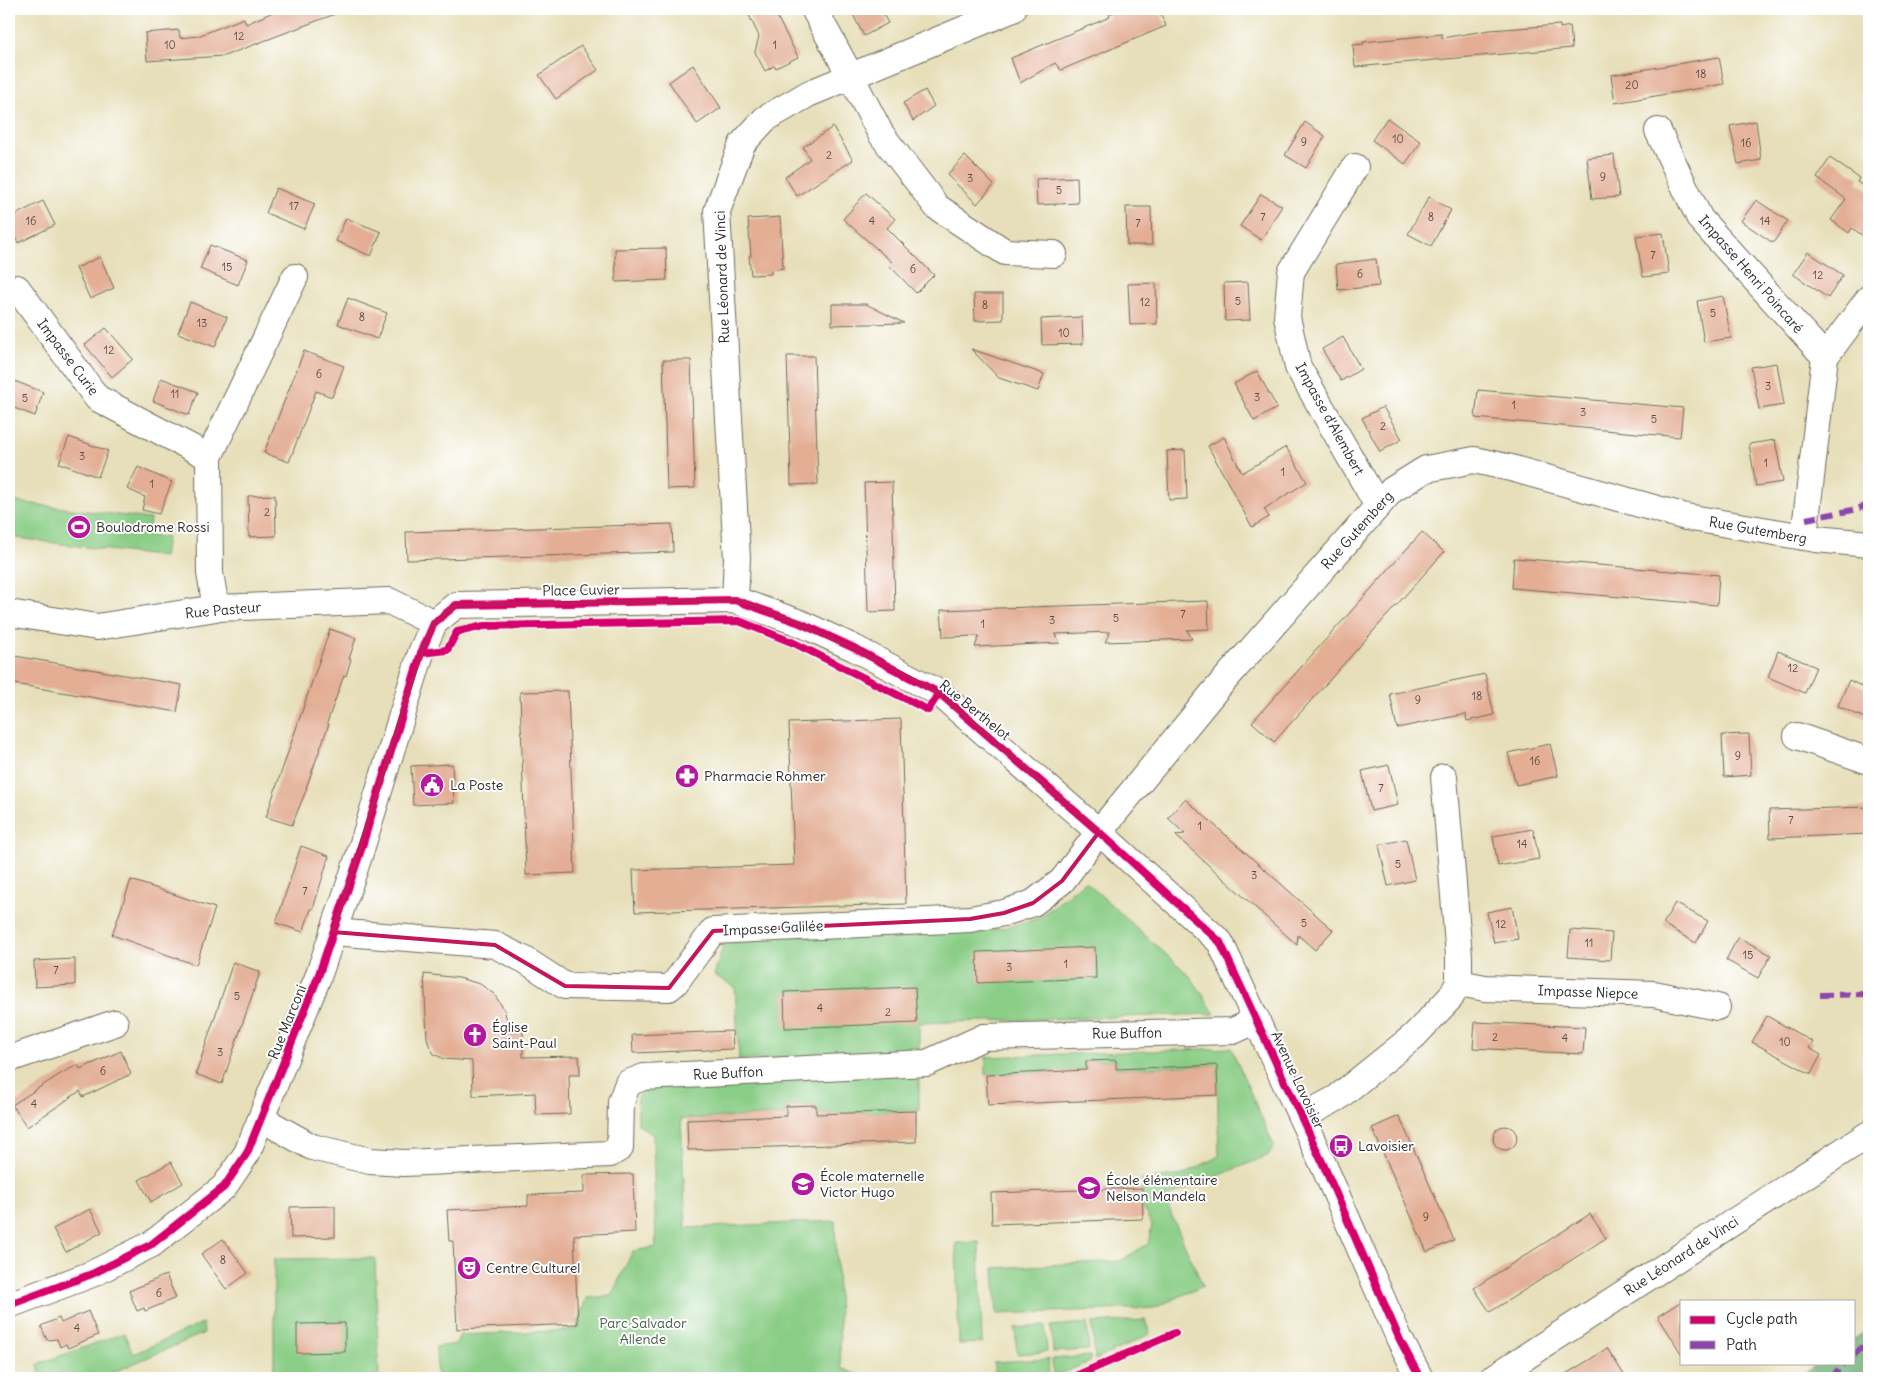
<svg xmlns="http://www.w3.org/2000/svg" width="1878" height="1387" viewBox="0 0 1878 1387" font-family="Delius,sans-serif">
  <rect width="100%" height="100%" fill="#fff"/>
  <filter id="ink" filterUnits="userSpaceOnUse"><feTurbulence type="fractalNoise" baseFrequency=".02" numOctaves="2"/><feDisplacementMap in="SourceGraphic" scale="10" xChannelSelector="R" yChannelSelector="G"/><feConvolveMatrix kernelMatrix="1 2 1 2 8 2 1 2 1" color-interpolation-filters="sRGB"/></filter>
  <filter id="wash" filterUnits="userSpaceOnUse"><feTurbulence type="fractalNoise" baseFrequency=".0096" numOctaves="4" result="noise"/><feDisplacementMap in="SourceGraphic" scale="20" xChannelSelector="R" yChannelSelector="G"/><feGaussianBlur stdDeviation="1.12" result="paint"/><feColorMatrix in="noise" values="0 0 0 0 0 0 0 0 0 0 0 0 0 0 0 0 0 1.4 0 .05"/><feComposite in="paint" operator="in"/></filter>
  <g filter="url(#wash)">
    <rect width="100%" height="100%" fill="#e7dfb9"/>
    <!-- green -->
    <g fill="#8acd86" stroke="#5a7c58">
      <polygon points="9,501 150,519 148,535 167,537 164,557 9,537"/>
      <polygon points="1085,881 1191,977 1215,1014 919,1023 919,1052 739,1060 735,987 714,975 726,937 1000,929 1039,918"/>
      <polygon points="1231,1048 1274,1146 1269,1155 1164,1198 1203,1286 1154,1308 997,1314 994,1268 1120,1261 1148,1244 1152,1225 1143,1209 1142,1180 1183,1175 1219,1156 1217,1065 1116,1069 1116,1060 1086,1061 1086,1070 986,1075 986,1057"/>
      <polygon points="919,1074 919,1111 816,1114 815,1105 786,1106 786,1115 681,1119 686,1228 835,1221 841,1368 865,1378 984,1376 984,1378 419,1378 437,1377 436,1347 456,1344 460,1335 576,1330 587,1298 611,1296 633,1251 656,1247 653,1135 638,1124 638,1096 649,1085"/>
      <polygon points="979,1242 982,1343 959,1344 956,1243"/>
      <polygon points="375,1258 379,1378 274,1378 274,1259"/>
      <polygon points="1145,1320 1150,1334 1095,1360 1092,1323"/>
      <polygon points="203,1323 204,1333 100,1378 41,1378 38,1364 124,1333 133,1354"/>
      <polygon points="1087,1323 1089,1350 1053,1352 1051,1326"/>
      <polygon points="1045,1326 1047,1352 1017,1354 1015,1328"/>
      <polygon points="1090,1356 1091,1361 1053,1377 1052,1359"/>
      <polygon points="1048,1359 1049,1378 995,1378 994,1362"/>
    </g>
    <!-- forest -->
    <polygon fill="#6fb073" stroke="#4d6e4f" points="1869,1329 1869,1378 1797,1378 1819,1363 1854,1363 1854,1339"/>
    <g id="blocks">
      <!-- building -->
      <g fill="#e3ae94">
        <polygon points="280,9 343,9 343,11 224,56 147,61 145,33 179,30 180,38 198,36 244,18 246,24"/>
        <polygon points="746,9 773,9 798,57 776,68 774,66 765,71 755,52 759,36"/>
        <polygon points="850,9 880,9 888,23 864,36"/>
        <polygon points="1122,9 1159,9 1166,26 1061,70 1055,63 1020,83 1011,58 1110,17 1109,14"/>
        <polygon points="1560,25 1560,28 1570,26 1572,48 1355,67 1353,45 1364,44 1363,42 1442,34 1442,38 1490,30"/>
        <polygon points="581,46 598,70 556,99 539,75"/>
        <polygon points="1719,57 1724,84 1615,103 1611,75"/>
        <polygon points="693,65 721,108 697,124 669,82"/>
        <polygon points="925,90 934,106 913,121 903,103"/>
        <polygon points="1387,118 1421,142 1405,164 1372,140"/>
        <polygon points="1756,121 1761,160 1738,164 1730,126"/>
        <polygon points="1305,122 1325,136 1306,168 1285,155"/>
        <polygon points="833,127 853,160 797,196 785,177 810,159 803,147"/>
        <polygon points="1614,155 1619,197 1592,199 1587,158"/>
        <polygon points="965,156 994,185 977,204 947,175"/>
        <polygon points="1830,158 1859,178 1857,182 1869,190 1869,240 1852,228 1849,233 1831,220 1846,199 1817,178"/>
        <polygon points="1077,177 1078,203 1037,205 1036,179"/>
        <polygon points="276,188 315,204 304,229 266,213"/>
        <polygon points="866,193 895,219 887,228 934,275 916,293 890,266 893,263 843,219"/>
        <polygon points="1261,194 1282,206 1261,240 1240,226"/>
        <polygon points="1429,197 1451,210 1431,246 1408,234"/>
        <polygon points="1756,200 1788,221 1773,243 1741,221"/>
        <polygon points="43,201 55,225 18,243 9,226 9,218"/>
        <polygon points="1126,207 1151,207 1152,245 1127,245"/>
        <polygon points="780,217 783,268 771,270 771,274 751,275 749,256 751,256 748,219"/>
        <polygon points="346,218 381,232 371,256 336,241"/>
        <polygon points="1663,233 1669,274 1643,277 1636,236"/>
        <polygon points="210,245 248,260 238,285 200,269"/>
        <polygon points="666,248 667,280 616,282 615,249"/>
        <polygon points="1808,252 1843,275 1828,298 1793,274"/>
        <polygon points="100,257 114,288 90,299 76,268"/>
        <polygon points="1376,259 1379,286 1338,290 1336,264"/>
        <polygon points="1248,282 1250,320 1225,321 1224,283"/>
        <polygon points="1156,283 1157,324 1130,325 1128,284"/>
        <polygon points="974,294 1003,294 1003,320 975,321"/>
        <polygon points="1723,296 1731,338 1704,342 1697,301"/>
        <polygon points="348,298 387,313 377,339 338,324"/>
        <polygon points="190,302 227,317 215,347 178,333"/>
        <polygon points="832,304 866,304 904,323 832,325"/>
        <polygon points="1082,317 1083,344 1042,345 1041,319"/>
        <polygon points="106,328 133,359 112,377 85,345"/>
        <polygon points="1343,337 1361,369 1341,381 1322,349"/>
        <polygon points="971,349 1044,374 1038,391 999,378"/>
        <polygon points="304,351 344,366 332,397 316,391 289,462 264,453"/>
        <polygon points="787,356 814,356 818,484 791,485"/>
        <polygon points="663,360 691,360 695,488 667,489"/>
        <polygon points="1777,363 1784,405 1759,409 1751,367"/>
        <polygon points="1257,371 1277,408 1254,421 1234,384"/>
        <polygon points="161,378 198,392 189,415 153,401"/>
        <polygon points="9,379 43,392 35,416 9,406"/>
        <polygon points="1478,390 1683,408 1680,437 1475,418"/>
        <polygon points="1383,407 1402,439 1380,452 1362,418"/>
        <polygon points="69,437 108,451 98,477 59,463"/>
        <polygon points="1224,437 1242,473 1286,447 1307,482 1264,509 1269,517 1252,527 1208,446"/>
        <polygon points="1775,440 1783,482 1756,486 1749,444"/>
        <polygon points="1185,450 1187,499 1169,500 1167,451"/>
        <polygon points="138,467 172,482 159,514 142,510 145,497 127,489"/>
        <polygon points="892,482 895,611 868,612 864,483"/>
        <polygon points="275,495 276,536 249,537 248,496"/>
        <polygon points="672,524 673,552 407,560 406,532"/>
        <polygon points="1422,532 1444,552 1274,742 1252,722"/>
        <polygon points="1514,558 1719,575 1717,605 1512,588"/>
        <polygon points="1208,601 1209,629 1187,630 1192,639 1105,642 1110,632 1055,634 1060,643 975,647 979,636 943,637 941,610"/>
        <polygon points="330,629 356,638 349,659 351,659 346,676 344,675 327,723 329,724 306,788 307,788 292,825 266,817"/>
        <polygon points="1778,651 1816,667 1805,693 1768,677"/>
        <polygon points="9,655 182,685 177,712 9,683"/>
        <polygon points="1485,674 1494,715 1467,721 1466,714 1397,728 1390,694"/>
        <polygon points="1849,680 1869,690 1869,720 1838,706"/>
        <polygon points="568,691 575,873 526,875 520,692"/>
        <polygon points="901,719 906,904 635,912 633,870 794,865 789,723"/>
        <polygon points="1749,734 1751,775 1724,777 1722,735"/>
        <polygon points="1550,744 1558,776 1516,785 1508,753"/>
        <polygon points="452,764 454,803 413,805 411,766"/>
        <polygon points="1389,765 1398,805 1371,811 1362,771"/>
        <polygon points="1185,799 1333,930 1315,950 1298,935 1297,945 1175,835 1185,834 1168,818"/>
        <polygon points="1869,807 1869,834 1770,838 1769,810"/>
        <polygon points="1533,829 1539,859 1498,866 1493,836"/>
        <polygon points="1406,839 1415,880 1388,886 1379,845"/>
        <polygon points="301,846 329,856 313,909 311,909 303,932 276,923"/>
        <polygon points="131,880 215,908 196,965 112,935"/>
        <polygon points="1675,903 1708,921 1696,943 1663,924"/>
        <polygon points="1512,907 1518,939 1494,943 1487,912"/>
        <polygon points="1570,930 1612,933 1610,960 1568,957"/>
        <polygon points="1738,937 1771,955 1758,978 1726,960"/>
        <polygon points="1095,947 1096,978 978,983 977,952"/>
        <polygon points="75,959 75,985 35,987 34,961"/>
        <polygon points="233,962 260,972 222,1084 196,1074"/>
        <polygon points="424,974 459,978 480,984 494,994 504,1009 510,1032 523,1031 523,1057 579,1056 580,1075 569,1075 570,1114 536,1115 535,1093 473,1096 472,1061 444,1059 434,1054 429,1045 427,1038"/>
        <polygon points="915,987 917,1023 785,1028 784,992"/>
        <polygon points="1767,1016 1813,1042 1809,1048 1821,1055 1811,1074 1752,1042"/>
        <polygon points="1475,1022 1585,1027 1583,1054 1473,1048"/>
        <polygon points="732,1031 733,1049 633,1053 632,1035"/>
        <polygon points="121,1051 131,1074 83,1097 80,1091 27,1127 12,1105 62,1073 78,1065 80,1069"/>
        <polygon points="1116,1060 1116,1069 1217,1065 1218,1095 988,1105 986,1075 1086,1070 1086,1061"/>
        <polygon points="816,1105 816,1114 916,1111 916,1142 688,1150 687,1120 786,1116 786,1106"/>
        <polygon points="1399,1116 1454,1240 1427,1252 1372,1128"/>
        <circle cx="1505" cy="1138" r="12"/>
        <polygon points="171,1162 183,1183 151,1202 139,1180"/>
        <polygon points="633,1174 635,1232 574,1235 578,1324 457,1329 453,1241 449,1241 447,1210 528,1206 528,1195 584,1193 584,1175"/>
        <polygon points="1142,1188 1143,1219 992,1224 991,1193"/>
        <polygon points="335,1206 335,1237 291,1238 290,1207"/>
        <polygon points="90,1209 102,1232 66,1252 53,1229"/>
        <polygon points="1590,1214 1606,1238 1490,1312 1474,1288"/>
        <polygon points="223,1239 248,1273 226,1289 201,1254"/>
        <polygon points="166,1275 176,1298 145,1311 144,1308 137,1311 129,1291"/>
        <polygon points="1682,1301 1682,1355 1658,1316"/>
        <polygon points="88,1311 98,1335 68,1348 66,1344 60,1347 57,1339 47,1340 41,1326 59,1318 61,1323"/>
        <polygon points="345,1323 345,1352 297,1353 297,1324"/>
        <polygon points="1607,1348 1626,1378 1559,1378 1589,1360"/>
      </g>
    </g>
  </g>
  <g filter="url(#ink)">
    <use href="#blocks" fill-opacity="0" stroke="#6d6a5d" stroke-width="1"/>
    <g fill="none" stroke-linecap="round" stroke-linejoin="round">
      <!-- street casing -->
      <g stroke="#6d6a5d" stroke-width="28">
        <g id="street">
          <polyline points="814,9 851,77 881,134 937,207 1005,252 1054,254"/>
          <polyline points="1658,131 1700,219 1825,357"/>
          <polyline points="1355,167 1291,272 1287,317 1298,367 1378,506"/>
          <polyline points="17,288 97,398 209,457"/>
          <polyline points="1804,537 1825,357 1869,298"/>
          <polyline points="735,600 737,558 717,211 742,144 765,119 808,94 1013,9"/>
          <polyline points="216,608 210,573 209,457 295,277"/>
          <polyline points="9,613 97,627 216,608 389,601 434,623"/>
          <polyline points="1797,736 1869,761"/>
          <polyline points="333,932 495,945 525,960 565,986 669,988 675,983 713,931 970,919 1004,913 1033,903 1062,881 1099,832 1214,692 1392,490 1426,469 1474,460 1511,468 1686,517 1816,539 1869,544"/>
          <polyline points="1459,983 1485,988 1654,994 1717,1007"/>
          <polyline points="9,1059 115,1023"/>
          <polyline points="1302,1117 1337,1098 1414,1036 1450,998 1459,983 1459,956 1444,777"/>
          <polyline points="262,1119 312,1147 370,1161 404,1163 610,1154 620,1148 621,1102 628,1083 644,1077 927,1063 984,1037 1233,1031 1257,1020"/>
          <polyline points="9,1305 92,1274 152,1244 224,1187 247,1153 318,977 359,856 421,653 434,623 456,605 735,600 800,623 854,648 939,693 1099,832 1220,942 1323,1164 1400,1340 1420,1378"/>
          <polyline points="1493,1378 1869,1134"/>
        </g>
      </g>
      <!-- street -->
      <use href="#street" stroke="#fff" stroke-width="26"/>
      <!-- quiet -->
      <g stroke="#8e44ad" stroke-width="6" stroke-dasharray="12 6" stroke-linecap="butt">
        <polyline points="1806,519 1853,510 1869,505"/>
        <polyline points="1820,995 1869,994"/>
        <polyline points="1854,1355 1869,1341"/>
        <polyline points="1830,1378 1845,1363"/>
      </g>
      <!-- cycleway casing -->
      <g stroke="#fff" stroke-width="11">
        <g id="cycleway">
          <polyline points="421,653 447,650 457,632 484,626 739,621 794,643 928,710 939,693"/>
          <polyline points="9,1305 92,1274 152,1244 224,1187 247,1153 318,977 359,856 421,653 434,623 456,605 735,600 800,623 854,648 939,693 1099,832 1220,942 1323,1164 1400,1340 1420,1378"/>
          <polyline points="1071,1378 1175,1333"/>
        </g>
      </g>
      <!-- cycleway -->
      <use href="#cycleway" stroke="#d6006c" stroke-width="8"/>
    </g>
  </g>
  <!-- marked area -->
  <path fill="none" stroke="#c2185b" stroke-width="4" stroke-linejoin="round" d="M 735,600 L 754,605 L 854,648 L 939,693 L 1099,832 L 1062,881 L 1033,903 L 1004,913 L 970,919 L 713,931 L 669,988 L 565,986 L 495,945 L 333,932 L 421,653 L 434,623 L 456,605 Z"/>
  <!-- icons -->
  <defs>
    <g id="stadium-disc" transform="scale(1.25)"><circle r="9.5" fill="#b5179e" stroke="#fff"/><path d="M0-5a6.5 5 0 1 0 0 10a6.5 5 0 1 0 0-10ZM-3.5-1.8h7v3.6h-7Z" fill="#fff"/></g>
    <g id="pharmacy-disc" transform="scale(1.25)"><circle r="9.5" fill="#b5179e" stroke="#fff"/><path d="M-2-6h4v4h4v4h-4v4h-4v-4h-4v-4h4Z" fill="#fff"/></g>
    <g id="civic-disc" transform="scale(1.25)"><circle r="9.5" fill="#b5179e" stroke="#fff"/><path d="M-.6-6.5H3V-4.5H.6V-3L4-1V1h2V6H-6V1h2V-1L-.6-3ZM-1.2 2.5V6h2.4V2.5Z" fill="#fff"/></g>
    <g id="church-disc" transform="scale(1.25)"><circle r="9.5" fill="#b5179e" stroke="#fff"/><path d="M-1.2-6h2.4v3.5h3.3v2.4h-3.3V6h-2.4V-.1h-3.3v-2.4h3.3Z" fill="#fff"/></g>
    <g id="bus-disc" transform="scale(1.25)"><circle r="9.5" fill="#b5179e" stroke="#fff"/><path d="M-5-6H5V4H4V6H2V4H-2V6H-4V4H-5ZM-3.5-4V0h7V-4ZM-3.5 1.2v1.5H-2V1.2ZM2 1.2v1.5H3.5V1.2Z" fill="#fff"/></g>
    <g id="school-disc" transform="scale(1.25)"><circle r="9.5" fill="#b5179e" stroke="#fff"/><path d="M0-5L7-2L0 1L-7-2ZM-4 1L0 2.5L4 1V4Q0 6-4 4Z" fill="#fff"/></g>
    <g id="theatre-disc" transform="scale(1.25)"><circle r="9.5" fill="#b5179e" stroke="#fff"/><path d="M-5-5.5Q0-4 5-5.5V0Q5 5 0 6Q-5 5-5 0ZM-3.3-2.5H-1v1.5H-3.3ZM1-2.5H3.3v1.5H1ZM-2.8 1Q0 5.5 2.8 1Z" fill="#fff"/></g>
  </defs>
  <g fill-rule="evenodd">
    <use href="#stadium-disc" x="79" y="527"/>
    <use href="#pharmacy-disc" x="687" y="776"/>
    <use href="#civic-disc" x="432" y="785"/>
    <use href="#church-disc" x="475" y="1035"/>
    <use href="#bus-disc" x="1341" y="1146"/>
    <use href="#school-disc" x="803" y="1184"/>
    <use href="#school-disc" x="1089" y="1188"/>
    <use href="#theatre-disc" x="469" y="1268"/>
  </g>
  <g text-anchor="middle" dominant-baseline="central" stroke-width="4" stroke-linejoin="round" paint-order="stroke">
    <!-- number labels -->
    <g font-size="11" fill="#594c45">
      <text x="239" y="36">12</text>
      <text x="170" y="45">10</text>
      <text x="775" y="45">1</text>
      <text x="1701" y="74">18</text>
      <text x="1632" y="85">20</text>
      <text x="1398" y="139">10</text>
      <text x="1304" y="142">9</text>
      <text x="1746" y="143">16</text>
      <text x="829" y="155">2</text>
      <text x="1603" y="177">9</text>
      <text x="970" y="178">3</text>
      <text x="1059" y="190">5</text>
      <text x="294" y="206">17</text>
      <text x="1263" y="217">7</text>
      <text x="1431" y="217">8</text>
      <text x="31" y="221">16</text>
      <text x="872" y="221">4</text>
      <text x="1765" y="221">14</text>
      <text x="1138" y="223">7</text>
      <text x="1653" y="255">7</text>
      <text x="227" y="267">15</text>
      <text x="913" y="269">6</text>
      <text x="1360" y="274">6</text>
      <text x="1818" y="275">12</text>
      <text x="1238" y="301">5</text>
      <text x="1145" y="302">12</text>
      <text x="985" y="305">8</text>
      <text x="1713" y="313">5</text>
      <text x="362" y="317">8</text>
      <text x="202" y="323">13</text>
      <text x="1064" y="333">10</text>
      <text x="109" y="350">12</text>
      <text x="319" y="374">6</text>
      <text x="1768" y="386">3</text>
      <text x="175" y="394">11</text>
      <text x="1257" y="397">3</text>
      <text x="25" y="398">5</text>
      <text x="1514" y="405">1</text>
      <text x="1583" y="412">3</text>
      <text x="1654" y="419">5</text>
      <text x="1383" y="426">2</text>
      <text x="82" y="456">3</text>
      <text x="1766" y="463">1</text>
      <text x="1283" y="472">1</text>
      <text x="152" y="484">1</text>
      <text x="267" y="512">2</text>
      <text x="1183" y="614">7</text>
      <text x="1116" y="618">5</text>
      <text x="1052" y="620">3</text>
      <text x="983" y="624">1</text>
      <text x="1793" y="668">12</text>
      <text x="1477" y="696">18</text>
      <text x="1418" y="700">9</text>
      <text x="1738" y="756">9</text>
      <text x="1535" y="761">16</text>
      <text x="1381" y="788">7</text>
      <text x="1791" y="820">7</text>
      <text x="1200" y="826">1</text>
      <text x="1522" y="844">14</text>
      <text x="1398" y="864">5</text>
      <text x="1254" y="875">3</text>
      <text x="305" y="891">7</text>
      <text x="1304" y="923">5</text>
      <text x="1501" y="924">12</text>
      <text x="1589" y="943">11</text>
      <text x="1748" y="955">15</text>
      <text x="1066" y="964">1</text>
      <text x="1009" y="967">3</text>
      <text x="56" y="970">7</text>
      <text x="237" y="996">5</text>
      <text x="820" y="1008">4</text>
      <text x="888" y="1012">2</text>
      <text x="1495" y="1037">2</text>
      <text x="1565" y="1038">4</text>
      <text x="1785" y="1042">10</text>
      <text x="220" y="1052">3</text>
      <text x="103" y="1071">6</text>
      <text x="34" y="1104">4</text>
      <text x="1426" y="1217">9</text>
      <text x="223" y="1260">8</text>
      <text x="159" y="1293">6</text>
      <text x="77" y="1328">4</text>
    </g>
    <!-- street labels -->
    <g font-size="14" fill="#2b2b2b" stroke="#fff">
      <text transform="translate(1751 274) rotate(49)">Impasse Henri Poincaré</text>
      <text transform="translate(722 277) rotate(-92)">Rue Léonard de Vinci</text>
      <text transform="translate(68 357) rotate(53)">Impasse Curie</text>
      <text transform="translate(1330 419) rotate(61)">Impasse d'Alembert</text>
      <text transform="translate(1357 530) rotate(-48)">Rue Gutemberg</text>
      <text transform="translate(1758 530) rotate(10)">Rue Gutemberg</text>
      <text transform="translate(581 590) rotate(-1)">Place Cuvier</text>
      <text transform="translate(223 610) rotate(-5)">Rue Pasteur</text>
      <text transform="translate(975 710) rotate(39)">Rue Berthelot</text>
      <text transform="translate(773 928) rotate(-3)">Impasse Galilée</text>
      <text transform="translate(1588 992) rotate(2)">Impasse Niepce</text>
      <text transform="translate(287 1022) rotate(-68)">Rue Marconi</text>
      <text transform="translate(1127 1033) rotate(-1)">Rue Buffon</text>
      <text transform="translate(728 1073) rotate(-3)">Rue Buffon</text>
      <text transform="translate(1298 1080) rotate(65)">Avenue Lavoisier</text>
      <text transform="translate(1681 1256) rotate(-33)">Rue Léonard de Vinci</text>
    </g>
    <!-- poi labels -->
    <g font-size="14" fill="#2b2b2b" stroke="#fff" text-anchor="start">
      <text x="96" y="527">Boulodrome Rossi</text>
      <text x="704" y="776">Pharmacie Rohmer</text>
      <text x="450" y="785">La Poste</text>
      <text x="492" y="1027">Église<tspan x="492" dy="16">Saint-Paul</tspan></text>
      <text x="1358" y="1146">Lavoisier</text>
      <text x="820" y="1176">École maternelle<tspan x="820" dy="16">Victor Hugo</tspan></text>
      <text x="1106" y="1180">École élémentaire<tspan x="1106" dy="16">Nelson Mandela</tspan></text>
      <text x="486" y="1268">Centre Culturel</text>
    </g>
    <!-- park labels -->
    <g font-size="14" fill="#485c46" stroke="#fff">
      <text x="643" y="1323">Parc Salvador<tspan x="643" dy="16">Allende</tspan></text>
    </g>
  </g>
  <!-- margin -->
  <rect width="1878" height="1387" fill="none" stroke="#fff" stroke-width="30"/>
  <!-- legend -->
  <rect x="1680" y="1300" width="175" height="65" fill="#ffffff" stroke="#aaaaaa"/>
  <rect x="1690" y="1316" width="25" height="8" fill="#d6006c" stroke="#aaaaaa"/>
  <text x="1726" y="1324" font-size="15" fill="#2b2b2b">Cycle path</text>
  <rect x="1690" y="1341" width="25" height="8" fill="#8e44ad" stroke="#aaaaaa"/>
  <text x="1726" y="1350" font-size="15" fill="#2b2b2b">Path</text>
</svg>
